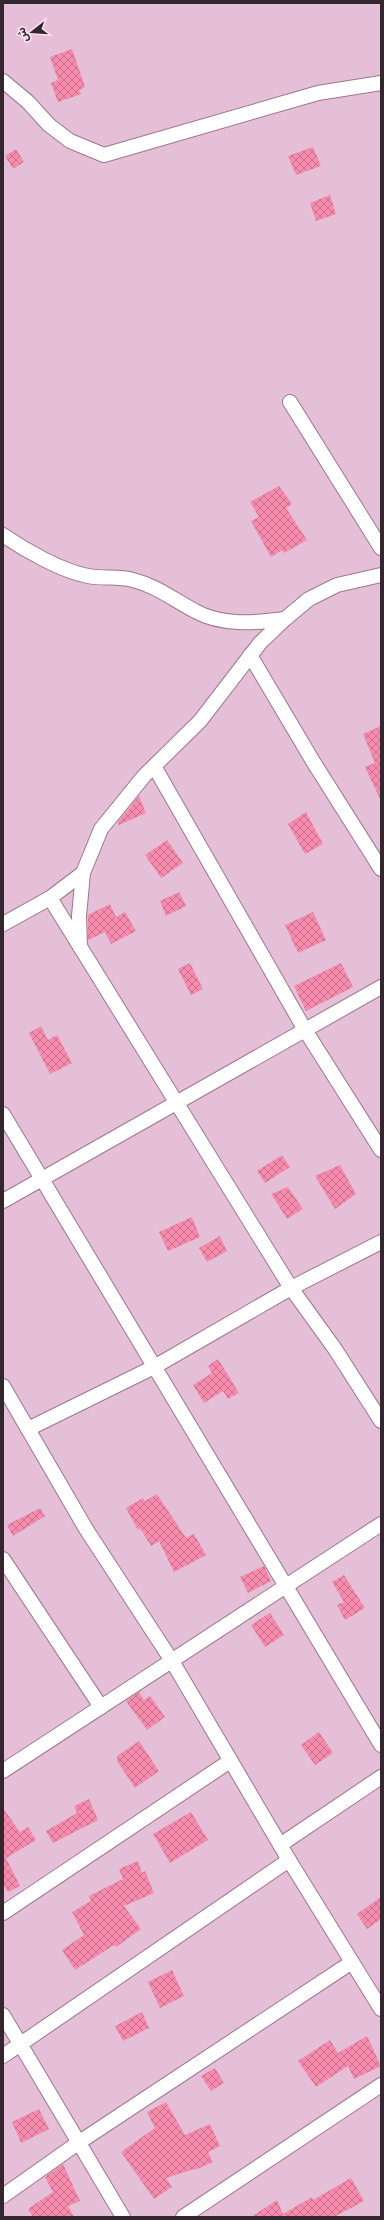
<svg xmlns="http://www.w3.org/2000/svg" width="384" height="2220" viewBox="0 0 384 2220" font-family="Cabin,'Noto Sans Arabic',sans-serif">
  <defs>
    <pattern id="building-cross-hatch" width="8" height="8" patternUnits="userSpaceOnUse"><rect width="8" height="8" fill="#f68bad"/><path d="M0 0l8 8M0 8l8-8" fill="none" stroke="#c8718d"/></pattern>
  </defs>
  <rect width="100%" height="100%" fill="#e5bfd7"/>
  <!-- building -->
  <g fill="url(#building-cross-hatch)">
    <polygon points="72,49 85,87 79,90 81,94 58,102 51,83 58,80 50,57"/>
    <polygon points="313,147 321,166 296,175 288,156"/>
    <polygon points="16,149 24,162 13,169 5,156"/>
    <polygon points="330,195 336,214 316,221 310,203"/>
    <polygon points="279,486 292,504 286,508 307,540 284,553 282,550 271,557 251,521 259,517 250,502"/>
    <polygon points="381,726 381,801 365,767 375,763 363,734"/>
    <polygon points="139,796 146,813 119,825 118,822"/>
    <polygon points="306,812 323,844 305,854 288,824"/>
    <polygon points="167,840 183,863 161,878 145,855"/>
    <polygon points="179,892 186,906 166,916 160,901"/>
    <polygon points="110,904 116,917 125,912 136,931 111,944 105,932 88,940 88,915"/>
    <polygon points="313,912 326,940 298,953 285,925"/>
    <polygon points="190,963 203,989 191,995 178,969"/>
    <polygon points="341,963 353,987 306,1011 294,986"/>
    <polygon points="41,1026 48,1040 57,1035 72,1063 50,1074 29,1033"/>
    <polygon points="282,1155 290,1167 265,1183 257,1171"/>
    <polygon points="340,1165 356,1194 335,1209 315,1176"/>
    <polygon points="288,1187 303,1209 287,1219 271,1194"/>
    <polygon points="192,1217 200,1237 168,1251 159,1232"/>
    <polygon points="220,1236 227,1251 207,1262 199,1248"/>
    <polygon points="218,1359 239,1393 228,1399 223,1391 204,1403 193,1385 212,1373 208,1366"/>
    <polygon points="157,1494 186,1538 194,1534 206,1555 174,1572 159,1541 151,1546 140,1528 138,1530 126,1508 143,1498 145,1501"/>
    <polygon points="40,1508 45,1516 13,1536 7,1525"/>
    <polygon points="264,1566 271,1581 248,1593 240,1577"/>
    <polygon points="344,1575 365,1608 345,1620 337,1605 344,1602 332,1582"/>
    <polygon points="270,1613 284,1635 265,1647 251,1625"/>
    <polygon points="139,1692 144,1700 150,1696 165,1717 147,1730 126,1701"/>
    <polygon points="319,1732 333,1753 315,1765 301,1745"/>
    <polygon points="139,1741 159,1771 135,1788 117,1761 117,1756"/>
    <polygon points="89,1799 98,1820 53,1843 46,1831 77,1813 74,1806"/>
    <polygon points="3,1808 20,1832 28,1827 36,1840 6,1858 20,1886 8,1892 3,1884"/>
    <polygon points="191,1812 208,1840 170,1863 153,1834"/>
    <polygon points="138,1861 142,1873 145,1871 154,1893 124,1906 141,1929 116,1947 114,1945 75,1970 62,1950 84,1935 72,1912 91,1901 89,1896 123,1879 119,1869"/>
    <polygon points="381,1897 381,1919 367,1929 357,1914"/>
    <polygon points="172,1970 184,1996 160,2008 148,1982"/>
    <polygon points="142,2012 149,2028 123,2041 115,2026"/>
    <polygon points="367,2036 381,2066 354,2079 348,2066 316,2087 298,2061 330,2040 338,2053"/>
    <polygon points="215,2068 224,2083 211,2091 201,2076"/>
    <polygon points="166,2102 185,2135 210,2124 220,2146 208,2152 213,2162 195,2170 194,2169 166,2178 172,2187 154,2199 121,2152 155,2128 147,2112"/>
    <polygon points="39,2109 49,2129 21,2143 12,2122"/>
    <polygon points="63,2164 80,2201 68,2206 74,2217 33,2217 28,2209 53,2192 45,2177"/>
    <polygon points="351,2178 364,2201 334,2217 251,2217 277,2200 283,2214 312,2197 313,2200"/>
  </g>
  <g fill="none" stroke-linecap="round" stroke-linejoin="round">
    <!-- minor casing -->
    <g stroke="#9a788d" stroke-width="16">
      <g id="minor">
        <polyline points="3,81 28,102 49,125 70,141 104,155 318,93 381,83"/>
        <polyline points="290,402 381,548"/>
        <path d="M 3,535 C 25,550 61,571 88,576 C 103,579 118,576 133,580 C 157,586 174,600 195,611 C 222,626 255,623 285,619"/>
        <polyline points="250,655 314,763 381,869"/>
        <polyline points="154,766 305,1030 381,1150"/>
        <polyline points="50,898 291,1288 335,1349 381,1421"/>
        <polyline points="3,924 50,898 83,873"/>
        <polyline points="80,947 79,916 83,873 101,829 144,776 200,721 260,643 285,619 309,599 337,585 381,575"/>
        <polyline points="3,1114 381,1745"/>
        <polyline points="3,1201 381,987"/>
        <polyline points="3,1386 86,1529 172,1661 289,1860 381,2009"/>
        <polyline points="28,1429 154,1367 291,1288 381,1242"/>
        <polyline points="3,1559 101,1707"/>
        <polyline points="3,1771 381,1524"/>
        <polyline points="280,1845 381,1777"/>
        <polyline points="3,1913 230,1761"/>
        <polyline points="3,2015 123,2217"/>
        <polyline points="3,2056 289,1860"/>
        <polyline points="3,2196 78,2143 352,1962"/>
        <polyline points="183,2217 381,2085"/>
      </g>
    </g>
    <!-- minor -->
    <use href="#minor" stroke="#fff" stroke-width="14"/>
  </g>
  <!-- border -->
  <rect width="384" height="2220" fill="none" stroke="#34262f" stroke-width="8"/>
  <!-- north arrow -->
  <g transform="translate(32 32) rotate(253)" stroke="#fae6f2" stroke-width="3" paint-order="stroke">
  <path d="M0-3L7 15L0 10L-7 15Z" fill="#34262f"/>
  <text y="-6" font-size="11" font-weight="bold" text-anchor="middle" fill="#34262f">ش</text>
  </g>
</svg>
